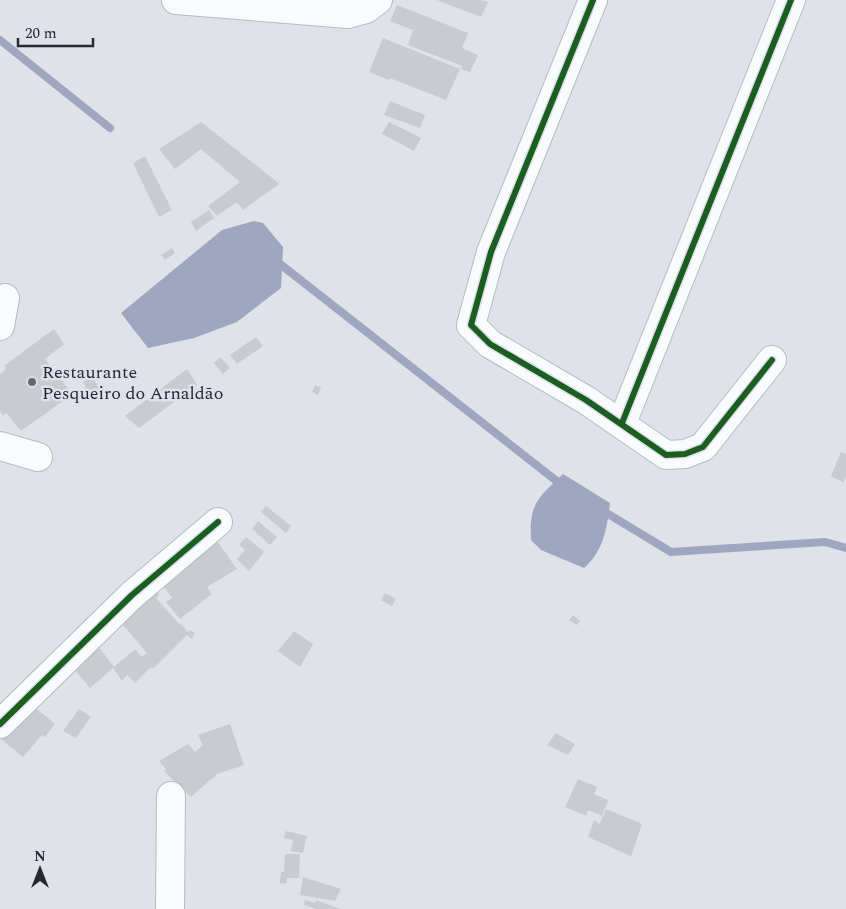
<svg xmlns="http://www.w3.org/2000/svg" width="846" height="909" viewBox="0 0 846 909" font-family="Spectral,serif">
  <rect width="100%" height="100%" fill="#e0e2e9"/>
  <!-- water -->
  <g fill="#9ea6c0">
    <polygon points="254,221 263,223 283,247 281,288 237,322 194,338 148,348 121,313 222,230"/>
    <path d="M 563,474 L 610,503 C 607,527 604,551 584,568 L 541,550 L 531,540 C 529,503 538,498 563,474 Z"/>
  </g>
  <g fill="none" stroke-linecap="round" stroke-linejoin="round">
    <!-- stream -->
    <g stroke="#9ea6c0" stroke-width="8">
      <polyline points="0,40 110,128"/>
      <polyline points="275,260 563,486"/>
      <polyline points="600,509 671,552 825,542 846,548"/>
    </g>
  </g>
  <!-- building -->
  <g fill="#c9cbd0">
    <polygon points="437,0 481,0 488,2 481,17"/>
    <polygon points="397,5 468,33 462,48 478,55 470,72 461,69 462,66 408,45 413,30 390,21"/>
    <polygon points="383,38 460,69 446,100 390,78 389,80 369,72"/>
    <polygon points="390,101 425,115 420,128 384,115"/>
    <polygon points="201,122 271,177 279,184 243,210 237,202 217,216 208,206 240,182 201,149 175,169 159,149"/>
    <polygon points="389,122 421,138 414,151 382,134"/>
    <polygon points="145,156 172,210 159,217 133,163"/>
    <polygon points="209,210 214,218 196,231 191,222"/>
    <polygon points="172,248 175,253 165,260 161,255"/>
    <polygon points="54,329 64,344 45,359 69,390 70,396 21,431 6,413 3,416 0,411 0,374 6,369 4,366"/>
    <polygon points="256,337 263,346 237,364 230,355"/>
    <polygon points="220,357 230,368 223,374 214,363"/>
    <polygon points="187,369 197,385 139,428 125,416"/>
    <polygon points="92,376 99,388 89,394 83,382"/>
    <polygon points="315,385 321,387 318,395 312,392"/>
    <polygon points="841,452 846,454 846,476 843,482 831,476"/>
    <polygon points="266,506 291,526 286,533 261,512"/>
    <polygon points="258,521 277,537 270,545 252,529"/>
    <polygon points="246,537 264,552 249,571 237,559 245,550 239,545"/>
    <polygon points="217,541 237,569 207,587 212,594 180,619 166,602 172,598 159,580 200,547"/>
    <polygon points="152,586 159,595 156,598 179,624 180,623 188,632 190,630 195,633 192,639 187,635 153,669 151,667 135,683 127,675 122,681 113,668 90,688 73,668 97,645 114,667 135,649 142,657 147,653 117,618"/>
    <polygon points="385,593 396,599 392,606 381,600"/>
    <polygon points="573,615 580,621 577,625 569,620"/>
    <polygon points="294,631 313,644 300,667 278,651"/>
    <polygon points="31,704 55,724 45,737 42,735 23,757 1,739"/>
    <polygon points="79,709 91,717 76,738 63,731"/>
    <polygon points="230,724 244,765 217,774 191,797 164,771 166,769 159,761 188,744 195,752 203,745 198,735"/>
    <polygon points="556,733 575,744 568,755 547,745"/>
    <polygon points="578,779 597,787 594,794 608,800 602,816 588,810 586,816 565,807"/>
    <polygon points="606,809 642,824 631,856 588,837 594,820 600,824"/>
    <polygon points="286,831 307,836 303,853 291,851 293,840 284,838"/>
    <polygon points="285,854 300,854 299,878 287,878 286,884 280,883 281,872 284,872"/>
    <polygon points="303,877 341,889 335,901 300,895"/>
    <polygon points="305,900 315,903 316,900 341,909 316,909 304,905"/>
  </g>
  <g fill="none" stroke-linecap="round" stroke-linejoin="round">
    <!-- street casing -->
    <g stroke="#b8bac0" stroke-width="30">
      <g id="street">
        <polyline points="176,0 348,14 366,9 378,0"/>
        <polyline points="593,0 491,252 471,325 490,344 586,400 666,455 685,454 703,447 772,360"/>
        <polyline points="0,326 5,298"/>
        <polyline points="622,423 791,0"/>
        <polyline points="0,446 38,457"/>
        <polyline points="0,724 132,595 218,522"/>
        <polyline points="170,909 171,796"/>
      </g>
    </g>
    <!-- street -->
    <use href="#street" stroke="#fafbfc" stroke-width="28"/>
    <!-- cycleway casing -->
    <g stroke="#dce1ed" stroke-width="9">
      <g id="cycleway">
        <polyline points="593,0 491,252 471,325 490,344 586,400 666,455 685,454 703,447 772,360"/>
        <polyline points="622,423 791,0"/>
        <polyline points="0,724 132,595 218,522"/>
      </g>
    </g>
    <!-- cycleway -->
    <use href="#cycleway" stroke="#1b5e20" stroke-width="6"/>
  </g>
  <!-- markers -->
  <circle fill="#67696f" stroke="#dce1ed" stroke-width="2" cx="32" cy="382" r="5"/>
  <g text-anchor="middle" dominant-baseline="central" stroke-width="5" stroke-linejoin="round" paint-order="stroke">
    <!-- poi labels -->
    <g font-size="18" fill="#26282d" stroke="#dce1ed" text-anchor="start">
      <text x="42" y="372">Restaurante<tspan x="42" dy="21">Pesqueiro do Arnaldão</tspan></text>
    </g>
  </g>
  <!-- north arrow -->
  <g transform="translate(40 869)" stroke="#dce1ed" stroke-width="4" paint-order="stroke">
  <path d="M0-4L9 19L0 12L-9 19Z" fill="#26282d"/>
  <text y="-8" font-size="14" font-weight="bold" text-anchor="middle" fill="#26282d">N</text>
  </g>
  <!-- scale -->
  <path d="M18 38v8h75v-8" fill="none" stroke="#26282d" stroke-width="2.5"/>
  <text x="25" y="38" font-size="15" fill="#26282d" stroke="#dce1ed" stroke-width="4" paint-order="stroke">20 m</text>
</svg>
